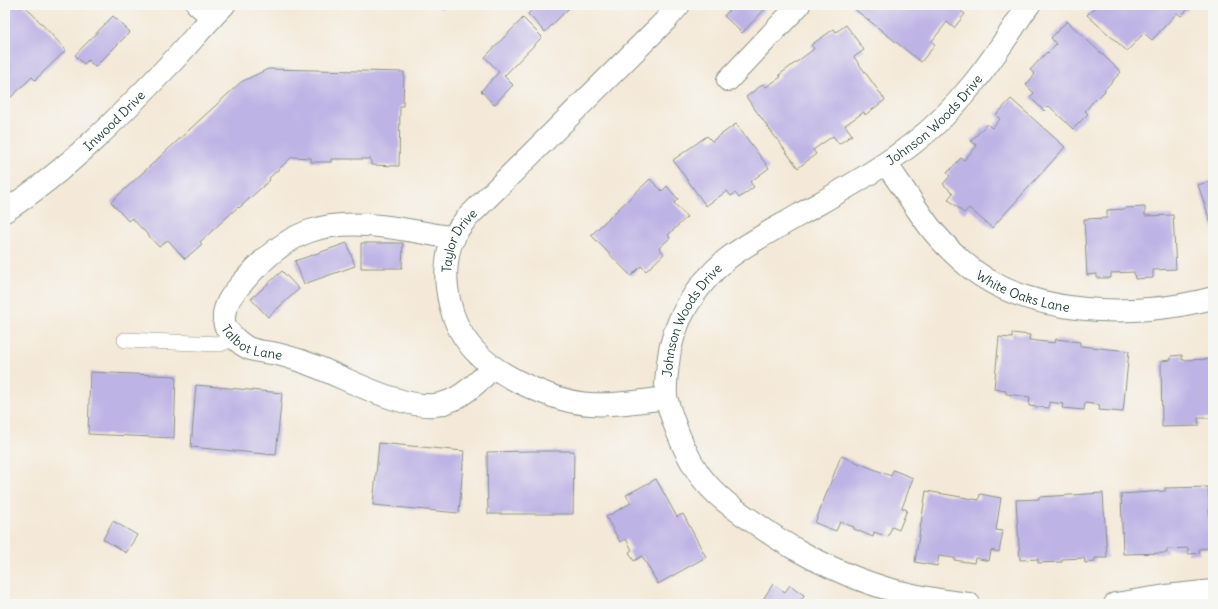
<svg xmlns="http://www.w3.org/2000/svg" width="1218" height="609" viewBox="0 0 1218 609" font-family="Delius,sans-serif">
  <rect width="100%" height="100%" fill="#f6f6f2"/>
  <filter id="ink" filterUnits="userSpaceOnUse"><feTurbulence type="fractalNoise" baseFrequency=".025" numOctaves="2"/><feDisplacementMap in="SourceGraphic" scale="8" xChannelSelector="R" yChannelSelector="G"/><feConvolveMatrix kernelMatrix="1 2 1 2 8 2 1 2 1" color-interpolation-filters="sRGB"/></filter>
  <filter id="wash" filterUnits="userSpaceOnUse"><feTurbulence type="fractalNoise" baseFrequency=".012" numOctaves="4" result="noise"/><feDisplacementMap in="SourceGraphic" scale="16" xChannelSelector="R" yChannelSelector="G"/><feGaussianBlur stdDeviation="0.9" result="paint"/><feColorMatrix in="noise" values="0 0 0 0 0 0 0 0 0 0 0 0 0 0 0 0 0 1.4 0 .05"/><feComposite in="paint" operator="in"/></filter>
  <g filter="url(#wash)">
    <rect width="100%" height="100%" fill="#f4e9d8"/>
    <g id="blocks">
      <!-- building -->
      <g fill="#bdb3e5">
        <polygon points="5,5 24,5 66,50 35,80 32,77 5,103"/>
        <polygon points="436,5 445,5 441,9"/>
        <polygon points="536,5 572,5 545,32 528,14"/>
        <polygon points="734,5 769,5 742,33 724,16"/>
        <polygon points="854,5 960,5 957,8 965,14 954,28 947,22 932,41 935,45 921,62 852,7"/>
        <polygon points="1097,5 1192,5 1181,16 1177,13 1152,40 1144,33 1127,51 1087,15"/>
        <polygon points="113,16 130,32 95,67 88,60 84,64 75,55"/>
        <polygon points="523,18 542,37 504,76 513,85 494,105 481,91 499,72 485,57"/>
        <polygon points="1067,21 1121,72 1104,90 1105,91 1097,99 1096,98 1085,111 1088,114 1073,129 1049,106 1044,111 1030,97 1034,93 1026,85 1035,74 1030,70 1047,52 1048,53 1056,44 1051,38"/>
        <polygon points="846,25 864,50 854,57 885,100 865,115 864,112 845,125 852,135 839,144 833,136 813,150 816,154 798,168 746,97 763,84 766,87 781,77 779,75 814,49 811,45 834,29 836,32"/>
        <polygon points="268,69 404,72 403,106 400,106 399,166 371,165 371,159 331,159 331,162 311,162 311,158 292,157 269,178 270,180 239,208 238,207 200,242 202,244 185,259 168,240 159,247 132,218 128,221 111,202 241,82"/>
        <polygon points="1011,99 1065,147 992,228 969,208 964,213 948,199 953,193 943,184 950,176 947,173 961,158 964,160 977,146 971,141 987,124 992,128 1000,119 996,115"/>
        <polygon points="736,124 769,168 750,182 754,187 739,198 735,193 731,196 727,191 706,206 673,160 707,136 712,141"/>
        <polygon points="650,179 662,191 667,186 678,199 674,203 687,217 668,235 670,238 659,248 664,254 646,271 641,266 631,276 591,235"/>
        <polygon points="1213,180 1213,229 1198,185"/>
        <polygon points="1145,207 1145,216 1173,215 1176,269 1153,270 1153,278 1135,279 1134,272 1111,273 1111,278 1097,278 1097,274 1087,275 1084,219 1107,218 1107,210 1126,209 1125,208"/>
        <polygon points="347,243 355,266 304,284 295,261"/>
        <polygon points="361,243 403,243 402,268 361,268"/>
        <polygon points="282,271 299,289 268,317 251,299"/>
        <polygon points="1012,333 1030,335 1029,340 1055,343 1056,339 1080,342 1080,346 1129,351 1123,412 1099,410 1100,405 1085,403 1084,410 1062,408 1063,404 1049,402 1049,408 1029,406 1030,397 1006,394 1006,391 994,389 999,337 1012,338"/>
        <polygon points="1182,355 1182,360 1213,359 1213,418 1198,418 1199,426 1162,427 1161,361 1171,360 1171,356"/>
        <polygon points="90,372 176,376 174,438 88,434"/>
        <polygon points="196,385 282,393 276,455 191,447"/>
        <polygon points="379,443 464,451 459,513 373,505"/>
        <polygon points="530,451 574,451 573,514 488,514 487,452"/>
        <polygon points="841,456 891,476 893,470 913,478 902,508 907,510 899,530 892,527 888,537 874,532 873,537 854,529 854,527 840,522 836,531 815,523"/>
        <polygon points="656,479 677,517 683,514 706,557 658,584 642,556 634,561 629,552 632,550 626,539 620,542 606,517 631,503 626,495"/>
        <polygon points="1208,487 1211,548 1199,549 1200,553 1188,554 1188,548 1167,549 1167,553 1123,554 1121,494 1165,491 1165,488"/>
        <polygon points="926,491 979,500 980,494 1001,498 996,530 1003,531 999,552 991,550 989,561 975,558 974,563 954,560 955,558 939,556 937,566 915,562"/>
        <polygon points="1103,493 1107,558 1095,558 1095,562 1085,563 1084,558 1062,559 1062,562 1038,563 1038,559 1020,560 1016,500 1039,499 1039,497"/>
        <polygon points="113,521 137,535 126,553 103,539"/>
        <polygon points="773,584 785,592 790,585 804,595 801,601 806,604 760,604"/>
        <polygon points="423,602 458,603 458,604 423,604"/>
      </g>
    </g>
  </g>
  <g filter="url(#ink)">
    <use href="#blocks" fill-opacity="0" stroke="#8a9386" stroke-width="1"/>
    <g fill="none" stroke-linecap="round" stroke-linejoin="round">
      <!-- service casing -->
      <g stroke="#8a9386" stroke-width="16">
        <polyline id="service" points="125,340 220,344 235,338"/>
      </g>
      <!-- minor casing -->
      <g stroke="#8a9386" stroke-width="24">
        <g id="minor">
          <polyline points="198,5 212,17"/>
          <polyline points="728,80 799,5"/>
          <path id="s1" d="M 886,164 C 901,184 914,206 929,226 C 938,238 949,249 960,259 C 1022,318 1135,319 1213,298"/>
          <path id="s2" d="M 5,211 C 68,170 121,115 173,61 C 190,43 206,23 224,5"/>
          <path id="s3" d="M 454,238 C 409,231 354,216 310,231 C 283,240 260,262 243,282 C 233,293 220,308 225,325 C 229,334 240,344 248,348 C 255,351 264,352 272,353 C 282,355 292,358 301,361 C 336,373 367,392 402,401 C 413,404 424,406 435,405 C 457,403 478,383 492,368"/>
          <path id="s4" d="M 666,398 C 641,401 615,406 590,404 C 571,403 550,396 532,388 C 485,368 453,341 447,287 C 445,271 447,251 454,236 C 457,230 462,224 466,219 L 666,20 L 679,5"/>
          <path id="s5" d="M 969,604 C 950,602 931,599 913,595 C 874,587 833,570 799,551 C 783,543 769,533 755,523 C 734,509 714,495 699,474 C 686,455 678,435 671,414 C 669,408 667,402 666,396 C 665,385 667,374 668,363 C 672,322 695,286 727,259 C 749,242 775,229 799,215 C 837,193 876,172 911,145 C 958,110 991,62 1023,13 L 1029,5"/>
          <polyline points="1115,604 1166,596 1213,591"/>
        </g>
      </g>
      <!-- service -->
      <use href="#service" stroke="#fff" stroke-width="15"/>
      <!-- minor -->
      <use href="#minor" stroke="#fff" stroke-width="22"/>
    </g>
  </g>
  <g text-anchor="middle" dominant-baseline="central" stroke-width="4" stroke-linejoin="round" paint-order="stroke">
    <!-- street labels -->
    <g font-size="13" fill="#1f3d34" stroke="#f6f6f2">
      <text stroke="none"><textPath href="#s5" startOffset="798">Johnson Woods Drive</textPath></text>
      <text stroke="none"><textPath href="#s2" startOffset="142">Inwood Drive</textPath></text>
      <text stroke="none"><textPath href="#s4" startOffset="326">Taylor Drive</textPath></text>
      <text stroke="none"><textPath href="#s1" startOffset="193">White Oaks Lane</textPath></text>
      <text stroke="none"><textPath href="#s5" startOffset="474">Johnson Woods Drive</textPath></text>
      <text stroke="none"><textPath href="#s3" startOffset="314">Talbot Lane</textPath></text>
    </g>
  </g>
  <!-- margin -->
  <rect width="1218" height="609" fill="none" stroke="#f6f6f2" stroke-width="20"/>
</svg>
